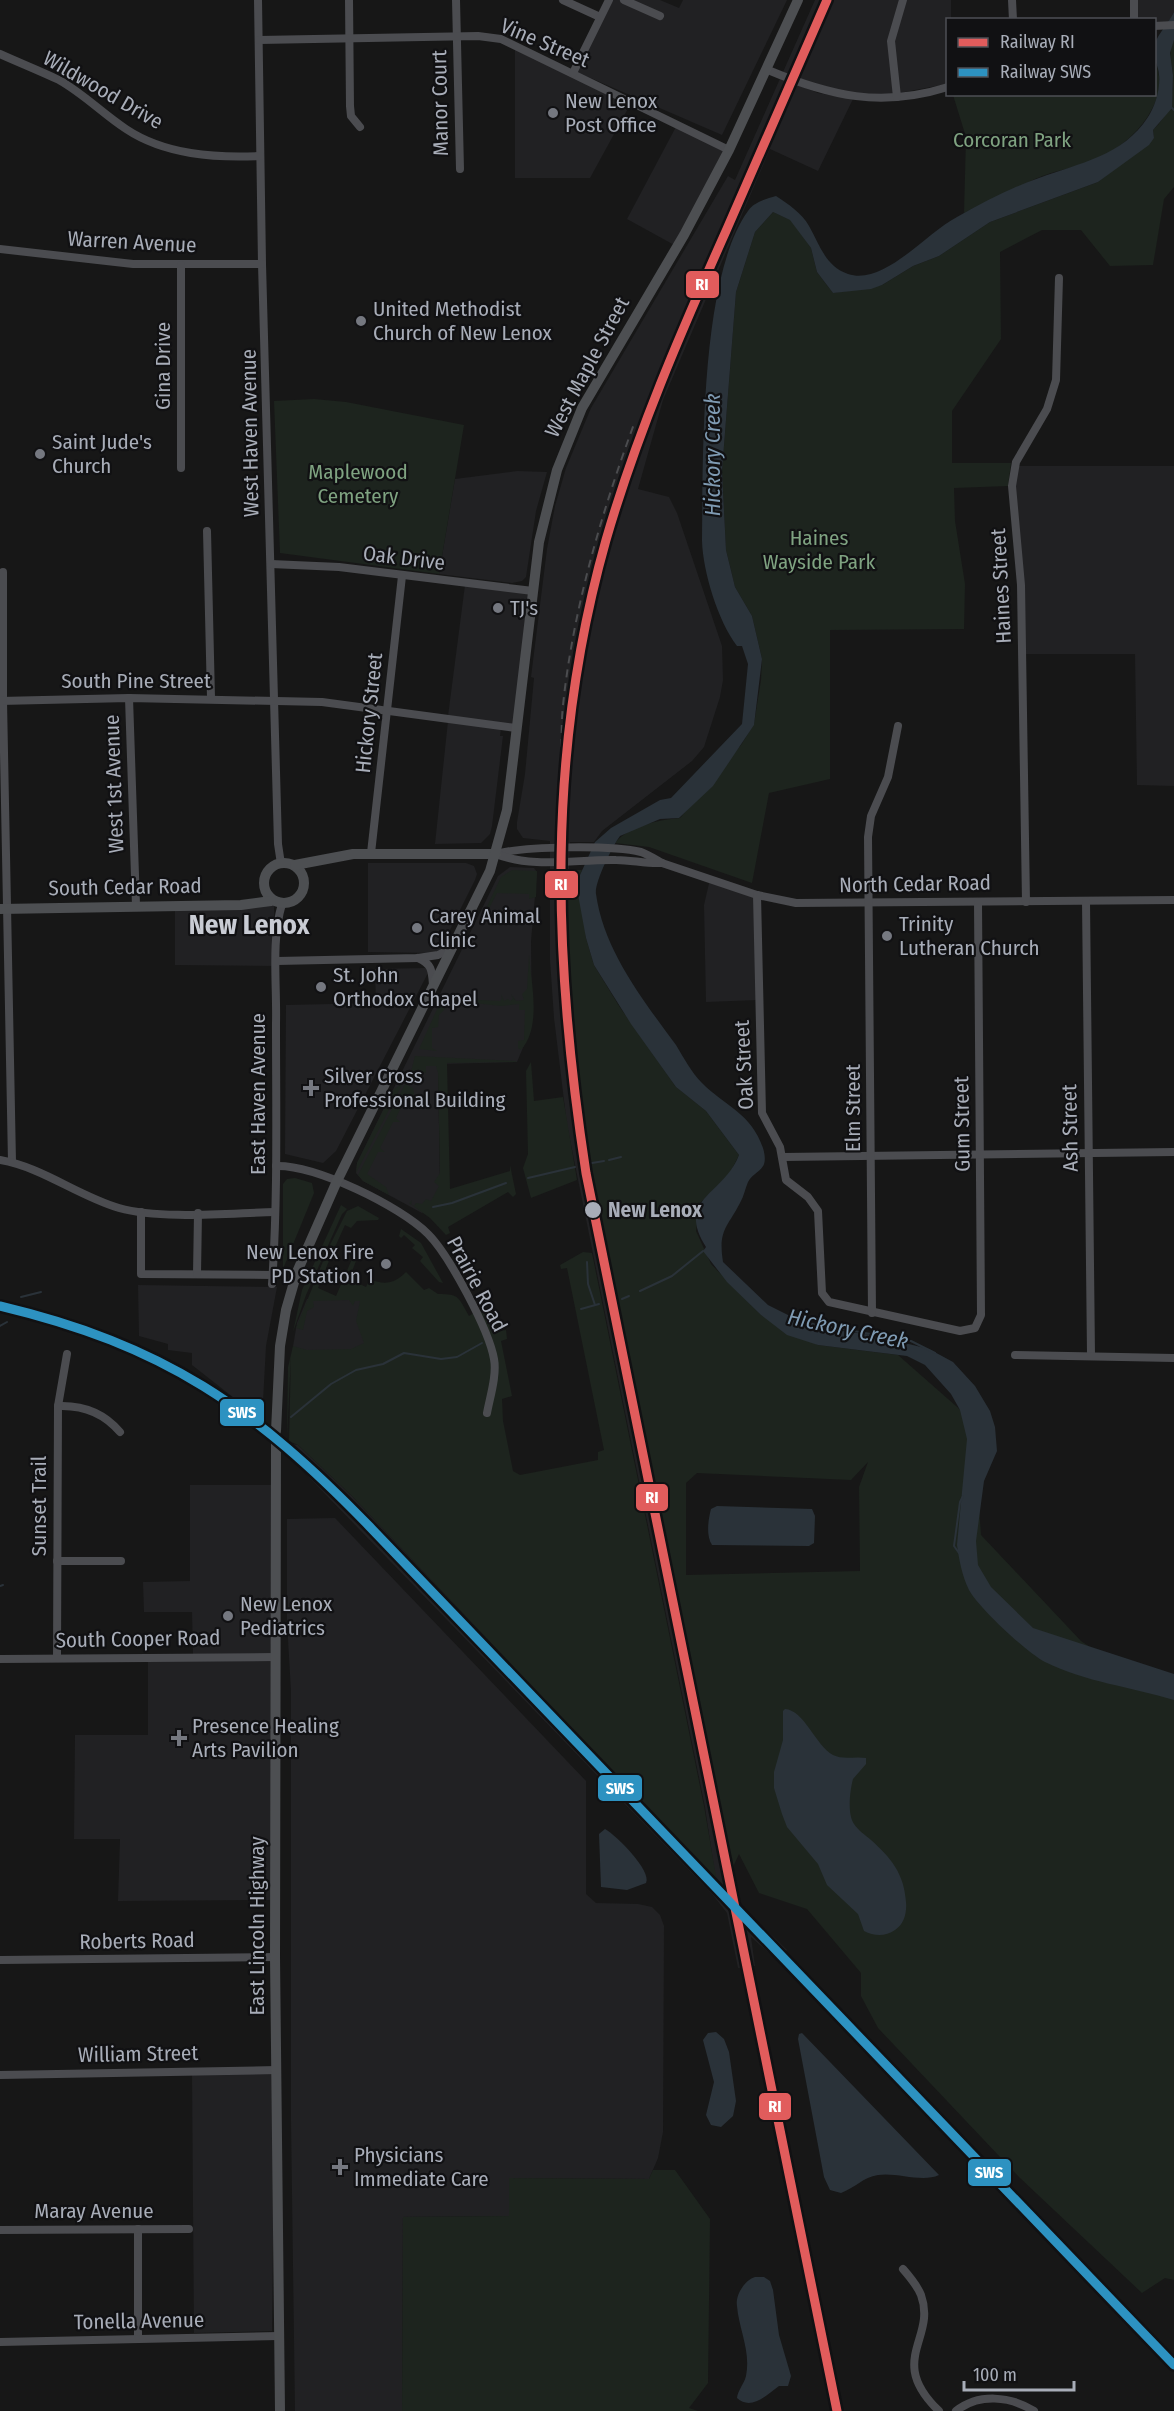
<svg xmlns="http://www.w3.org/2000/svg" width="1174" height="2411" viewBox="0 0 1174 2411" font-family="'Fira Sans Condensed',sans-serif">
  <rect width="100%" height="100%" fill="#171717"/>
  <!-- built -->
  <g fill="#212123">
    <polygon points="605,0 660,0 679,8 683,0 787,0 722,135 572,70"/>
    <polygon points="815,0 951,0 951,19 948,20 947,84 878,97 801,86 818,93 853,99 818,171 770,149 663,400 638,489 669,497 677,513 722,646 723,680 720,697 704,747 692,761 602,831 594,842 570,842 569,870 592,1168 741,1905 787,1950 779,1962 751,1937 755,1966 738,1968 727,1913 712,1894 301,1469 303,1466 292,1456 292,1444 298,1445 352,1496 716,1881 705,1807 567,1125 554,1018 550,960 550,841 523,838 517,829 517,822 525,774 534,678 531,677 547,549 555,506 566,468 591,408 728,176 735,180"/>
    <polygon points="1136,0 1174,0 1174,12 1168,23 1155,24 1154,20 1136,20"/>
    <polygon points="515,47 631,103 590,178 515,178"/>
    <polygon points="677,125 726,150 676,246 627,219"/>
    <polygon points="1017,466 1174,466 1174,786 1137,785 1135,654 1024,654 1014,485"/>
    <polygon points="517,471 547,472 536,511 526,577 522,581 512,583 439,574 455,479"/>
    <polygon points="465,585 531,592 515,727 448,716"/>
    <polygon points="448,721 501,729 500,736 503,736 492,826 490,834 481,843 435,844"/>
    <polygon points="368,863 466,863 474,866 477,874 475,880 440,950 433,953 368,952"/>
    <polygon points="510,867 534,868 537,872 531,941 532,1026 517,1062 438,1064 440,1186 432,1202 422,1213 363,1181 356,1173 357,1163 498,876"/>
    <polygon points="710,879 756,895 758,1000 706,1002 704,905"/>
    <polygon points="274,905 275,966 175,965 175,906"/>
    <polygon points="426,968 428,973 336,1151 323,1163 285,1154 286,1005 376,1003 375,969"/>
    <polygon points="138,1285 277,1287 266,1346 262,1420 192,1365 192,1353 168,1350 168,1344 139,1336"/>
    <polygon points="365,1298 366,1351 292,1352 297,1323 307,1299"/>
    <polygon points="190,1485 274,1485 274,1900 118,1901 120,1839 74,1839 75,1735 148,1735 148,1659 193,1654 192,1612 144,1612 143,1582 190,1581"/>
    <polygon points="335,1518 586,1781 586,1894 596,1903 638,1904 652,1907 660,1915 664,1926 663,2132 658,2158 649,2179 510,2178 509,2216 403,2217 402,2411 295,2411 291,2121 291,1691 287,1622 287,1519"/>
    <polygon points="192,2072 275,2072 272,2331 194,2333"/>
  </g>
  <!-- green -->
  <g fill="#1d241e" fill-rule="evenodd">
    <path d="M 1174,40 L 1174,187 L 1164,199 L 1153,265 L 1110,266 L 1081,230 L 1042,230 L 1000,252 L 1001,339 L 952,411 L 952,463 L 1011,463 L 1008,486 L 954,488 L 955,521 L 965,584 L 964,629 L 830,630 L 830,779 L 769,793 L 752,883 L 649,847 L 615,843 C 628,826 659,820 680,818 L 741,745 L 754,724 L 761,680 L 762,659 L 752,616 L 735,587 L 726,550 L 722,471 L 736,292 L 755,232 L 773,212 L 791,220 L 811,248 L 817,272 L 833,293 L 882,285 L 913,266 L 939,256 L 990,222 L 1098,182 L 1154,138 L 1153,130 C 1170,114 1174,96 1173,73 C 1171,61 1168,52 1174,40 Z"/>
    <path d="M 1155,62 C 1173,101 1131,145 1097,159 C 1077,168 1055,170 1035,179 C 1012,191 988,200 964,213 L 966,137 L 953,95 L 1154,94 Z"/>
    <polygon points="314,399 346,402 464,425 439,574 280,553 274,401"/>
    <polygon points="512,870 537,871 536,897 529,899 529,894 497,893 484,918 482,917 501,877"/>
    <path d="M 564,870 L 582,870 L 580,875 L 586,938 L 594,965 L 619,1006 L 676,1087 L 706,1111 L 739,1155 L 730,1173 L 699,1204 L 696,1231 L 711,1264 L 761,1315 L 818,1345 L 898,1355 L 973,1421 L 981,1535 L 1081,1641 L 1148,1686 L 1174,1685 L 1174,2280 L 1165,2278 L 1142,2293 L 1019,2177 L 878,2028 L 861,1996 L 861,1973 L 807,1909 L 759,1893 L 739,1854 L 733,1867 L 588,1164 L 568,1001 ZM 868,1462 L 859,1487 L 860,1571 L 686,1575 L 686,1483 L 697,1473 L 851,1480 Z"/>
    <path d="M 529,955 C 531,982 542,1027 521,1050 L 518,1048 L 518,1041 L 524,1040 L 525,1010 L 519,1010 L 519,1004 L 501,1006 L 475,1003 L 475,994 L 479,1000 L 500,1001 L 502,999 L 501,994 L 504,1001 L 508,999 L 510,1001 L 513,999 L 511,994 L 516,1001 L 524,1000 L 522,994 L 527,989 Z"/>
    <polygon points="443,996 452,997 458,1006 455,1009 454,1003 445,1002 445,1009 439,1015 438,1027 432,1028 432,1048 437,1051 419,1049"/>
    <polygon points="415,1056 515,1061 517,1062 447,1063 450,1189 510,1171 510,1165 516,1194 513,1197 508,1192 448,1227 450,1233 446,1235 430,1218 409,1203 412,1200 411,1204 414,1206 416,1203 422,1204 426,1199 431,1201 439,1186 434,1182 440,1173 438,1073 436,1066 426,1066 426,1073 420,1071 418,1074 423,1078 417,1079 410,1076"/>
    <polygon points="531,1062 534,1101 563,1097 577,1180 531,1198 523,1168 528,1154 526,1071"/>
    <polygon points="402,1084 402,1085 356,1173 357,1163 394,1089"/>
    <polygon points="405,1084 413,1088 414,1094 412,1097 407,1095 396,1118 400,1122 393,1122 380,1148 385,1152 378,1152 367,1174 386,1187 389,1195 363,1181 358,1175"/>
    <polygon points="295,1178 312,1183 314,1193 283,1269 283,1184 287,1179"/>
    <polygon points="341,1205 347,1209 342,1214 306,1295 293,1332 302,1290"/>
    <polygon points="358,1206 379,1218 378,1220 357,1221 351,1228 345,1225 335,1247 330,1245 347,1211"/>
    <polygon points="401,1229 421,1243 443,1283 439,1282 420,1261 423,1257 412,1248 415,1245 404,1235 401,1238 399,1236"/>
    <path d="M 328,1249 L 333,1251 L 318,1288 L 336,1296 L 352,1259 L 356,1261 L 349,1279 L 366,1287 L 370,1279 C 385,1286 395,1283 406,1272 L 424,1290 L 429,1288 L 438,1294 C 460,1294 458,1297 469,1316 L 482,1308 L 479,1300 L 486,1293 L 482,1299 L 499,1331 L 506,1330 L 507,1339 L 501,1341 L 512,1396 L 502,1399 L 503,1421 L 513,1471 L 520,1475 L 598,1460 L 598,1452 L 604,1450 L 567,1268 L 561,1269 L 560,1265 L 583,1252 L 592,1253 L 704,1806 L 717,1882 L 352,1496 L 298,1445 L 289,1441 L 291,1355 L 287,1439 L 288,1367 L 293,1346 L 307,1350 L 351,1349 L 364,1343 L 356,1321 L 360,1301 L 355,1301 L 353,1306 L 349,1300 L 313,1301 L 314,1307 L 307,1311 L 303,1330 L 296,1328 Z"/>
    <polygon points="653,2170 675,2170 710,2219 708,2383 689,2408 698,2411 402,2411 403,2217 509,2216 509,2178 649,2179"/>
  </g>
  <!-- water -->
  <g fill="#2a3239">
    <path d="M 1174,12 L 1174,40 L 1170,53 L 1173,75 L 1172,108 L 1153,130 L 1154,138 L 1149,145 L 1098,182 L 990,222 L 939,256 L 913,266 L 882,285 L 871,289 L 833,293 L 817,272 L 811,248 L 790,220 L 773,212 L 755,232 L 736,292 L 722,471 L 726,550 L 735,587 L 752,616 L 762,659 L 754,725 L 713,786 L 679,818 L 660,819 L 620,836 C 613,845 594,883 596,894 C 604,951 643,1000 676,1045 C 684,1058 691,1072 702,1083 C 725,1106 751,1113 763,1148 C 770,1172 755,1169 748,1182 C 745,1189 744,1196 740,1203 C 727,1228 718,1230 723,1262 L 768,1305 L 788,1315 L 835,1330 L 872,1335 L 929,1349 L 953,1362 L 975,1386 L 990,1411 L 995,1427 L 997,1451 L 984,1481 L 976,1541 L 978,1565 L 991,1587 L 1033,1628 L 1174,1674 L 1174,1700 C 1132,1687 1085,1682 1045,1662 C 1026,1652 979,1608 969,1590 C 962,1576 959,1559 957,1545 L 967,1439 L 960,1410 L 951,1394 L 925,1365 L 907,1356 L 818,1345 L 787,1335 L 761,1315 L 727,1282 L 703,1251 L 706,1247 C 675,1198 724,1195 739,1155 L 706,1111 L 676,1087 L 631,1024 L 594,965 L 586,938 L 577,889 L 580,875 L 595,842 L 611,828 L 660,800 L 671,798 L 742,724 L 748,664 L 742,646 L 737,646 C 718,621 703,572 702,541 C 703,457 700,277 748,211 C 754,202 766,199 776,196 C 788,204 802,213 809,226 C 820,245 825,266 848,274 C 884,286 926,233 957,217 C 984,202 1010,188 1039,178 C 1079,163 1123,156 1148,117 C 1156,105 1162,84 1158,69 C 1156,61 1151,52 1155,43 C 1159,33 1169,22 1174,12 Z"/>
    <path d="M 717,1506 L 812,1509 L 815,1516 L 814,1543 L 809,1546 L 712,1545 C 706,1536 708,1520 711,1509 Z"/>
    <path d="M 785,1709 C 804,1710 816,1746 833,1755 C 843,1760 855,1756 866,1758 L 866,1764 L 853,1779 C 850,1790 847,1814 854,1824 C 858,1830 865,1835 871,1840 C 891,1858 904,1873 906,1902 C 907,1913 904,1924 895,1930 C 885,1937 874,1936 864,1931 L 858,1914 L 827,1885 L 818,1864 L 787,1827 L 782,1814 L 774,1788 L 774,1772 L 783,1740 L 783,1711 Z"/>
    <path d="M 605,1829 C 616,1835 652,1871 646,1883 L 627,1890 L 601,1887 L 599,1834 Z"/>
    <polygon points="716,2032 724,2039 729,2052 736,2101 733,2116 721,2127 711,2125 706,2115 714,2082 703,2040 708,2033"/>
    <path d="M 802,2033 L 939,2175 C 922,2183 897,2172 878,2175 C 863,2177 855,2188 841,2193 L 830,2190 L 824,2177 L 798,2039 L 799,2034 Z"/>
    <path d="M 755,2277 L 764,2277 L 770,2281 L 773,2290 L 779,2335 L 791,2376 L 788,2386 L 779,2386 C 767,2395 751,2411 737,2398 C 738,2390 744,2384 746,2376 C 751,2351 739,2330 737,2306 C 735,2295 745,2280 755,2277 Z"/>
  </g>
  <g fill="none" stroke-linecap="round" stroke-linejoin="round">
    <!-- stream -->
    <g stroke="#2a3239" stroke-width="2">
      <polyline points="1172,108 1174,110"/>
      <polyline points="609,1160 621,1157"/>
      <polyline points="592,1163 604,1161"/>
      <polyline points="528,1178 575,1167"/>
      <polyline points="433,1207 452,1203 506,1183"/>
      <polyline points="587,1262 588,1284 595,1305"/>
      <polyline points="640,1291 672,1276 703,1251"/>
      <polyline points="21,1297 41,1292"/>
      <polyline points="622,1299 629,1296"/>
      <polyline points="581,1309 599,1304"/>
      <polyline points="819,1325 911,1341 935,1353"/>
      <polyline points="0,1326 7,1322"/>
      <polyline points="291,1417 331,1384 356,1370 383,1364 404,1353 441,1359 457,1357 482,1343"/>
      <polyline points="959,1553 954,1546 960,1502 963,1496"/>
      <polyline points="0,1586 3,1585"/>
    </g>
    <!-- minor -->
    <g stroke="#4b4c50" stroke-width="8">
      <polyline points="258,0 262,264 278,844 281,864"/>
      <polyline points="349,0 350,106 351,116 360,127"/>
      <polyline points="456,0 460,169"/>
      <polyline points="563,0 600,17"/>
      <polyline points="624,0 660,16"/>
      <polyline points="1012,0 1013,20"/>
      <polyline points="1134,20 1134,0"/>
      <polyline points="1154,26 1174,25"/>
      <polyline points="259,40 478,36 501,39 729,150"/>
      <path d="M 0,54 C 20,63 40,71 59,80 C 84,94 103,114 126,129 C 165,155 215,158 260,156"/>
      <path d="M 768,70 C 830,96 881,108 948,87"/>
      <polyline points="573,73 609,0"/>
      <polyline points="897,97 891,41 903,0"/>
      <polyline points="0,249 133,264 262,264"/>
      <polyline points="181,468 181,265"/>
      <polyline points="207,531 211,698"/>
      <polyline points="271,564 339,567 533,591"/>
      <polyline points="3,572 3,701 12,1162"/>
      <polyline points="129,698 136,905"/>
      <polyline points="0,701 129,698 322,702 516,728"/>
      <polyline points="371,853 402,576"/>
      <path d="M 496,854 C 525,846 612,845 641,852 C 649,855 655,859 662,863 L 757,895 L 796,903 L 1174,900"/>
      <path d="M 496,854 C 533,869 577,859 616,860 C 632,860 646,864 662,863"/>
      <polyline points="757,895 762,1113 780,1147 786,1180 808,1197 818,1211 822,1293 829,1302 960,1331 975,1328 981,1315 978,902"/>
      <polyline points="1086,901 1091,1355"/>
      <polyline points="1026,902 1021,585 1012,486 1016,462 1047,409 1056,380 1059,278"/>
      <path d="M 418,958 C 432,964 432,971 433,985"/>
      <polyline points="277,961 418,958 438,955 452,948"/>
      <polyline points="783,1157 1174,1152"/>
      <path d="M 0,1160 C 42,1167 78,1196 119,1208 C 162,1220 230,1213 275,1212"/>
      <path d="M 276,1166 C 316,1165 400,1206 428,1234 C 449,1255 489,1330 494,1359 C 497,1375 490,1397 487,1413"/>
      <polyline points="141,1212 141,1274 273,1275"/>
      <polyline points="197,1274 198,1213"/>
      <path d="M 272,1284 C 278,1198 276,1110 276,1023 C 277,985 271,940 282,904"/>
      <polyline points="872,1313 868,837 871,816 888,777 898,726"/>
      <polyline points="1015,1355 1174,1358"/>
      <path d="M 58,1406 C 82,1405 104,1413 120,1432"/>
      <polyline points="57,1561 121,1561"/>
      <polyline points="57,1658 58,1406 67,1354"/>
      <polyline points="0,1659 276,1657"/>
      <polyline points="0,1960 275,1957"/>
      <polyline points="0,2075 277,2070"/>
      <polyline points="138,2229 138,2339"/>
      <polyline points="0,2230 189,2229"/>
      <path d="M 903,2269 C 910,2277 917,2285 921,2295 C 937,2339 886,2360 939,2411"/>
      <polyline points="0,2342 279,2336"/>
      <path d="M 956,2411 C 979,2393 1010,2396 1034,2411"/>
    </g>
    <!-- major -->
    <g stroke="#4d4f52" stroke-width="10">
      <circle cx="284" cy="883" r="20"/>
      <polyline points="295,865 353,854 496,854"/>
      <polyline points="0,909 241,905 271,901"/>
      <polyline points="276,1431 280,1346 286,1310 297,1272 337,1181 490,871 507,810 539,542 557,470 582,408 684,235 729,150 798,0"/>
      <polyline points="276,1442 275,1957 280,2411"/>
    </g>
    <!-- rail -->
    <path stroke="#4b4c4f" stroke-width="2" stroke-dasharray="8 6" stroke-linecap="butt" d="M 561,761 C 562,742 561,724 563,705 C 573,610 601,514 634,424"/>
    <!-- rail-1 casing -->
    <g stroke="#111113" stroke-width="14">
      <path id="rail-1" d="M 827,0 C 794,77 760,154 726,231 C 681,332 637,433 606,540 C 546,752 553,958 586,1173 L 837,2411"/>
    </g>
    <!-- rail-2 casing -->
    <g stroke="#111113" stroke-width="14">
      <path id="rail-2" d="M 0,1306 C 164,1345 254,1407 370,1527 L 1174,2365"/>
    </g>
    <!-- rail-1 -->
    <use href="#rail-1" stroke="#e15c5c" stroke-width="9"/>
    <!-- rail-2 -->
    <use href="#rail-2" stroke="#2d92c1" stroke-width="9"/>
  </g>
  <!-- markers -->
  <g fill="#757880" stroke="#111113" stroke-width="2">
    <circle cx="553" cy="113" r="6"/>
    <circle cx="361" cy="321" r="6"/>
    <circle cx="40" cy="454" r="6"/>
    <circle cx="498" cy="608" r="6"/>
    <circle cx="417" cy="928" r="6"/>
    <circle cx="887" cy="936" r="6"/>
    <circle cx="321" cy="987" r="6"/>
    <path d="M308 1079h6v6h6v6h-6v6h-6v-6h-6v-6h6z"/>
    <circle cx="386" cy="1264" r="6"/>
    <circle cx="228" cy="1616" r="6"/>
    <path d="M176 1729h6v6h6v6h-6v6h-6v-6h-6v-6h6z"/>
    <path d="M337 2158h6v6h6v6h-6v6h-6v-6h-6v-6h6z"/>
  </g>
  <circle fill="#a8adb8" stroke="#111113" stroke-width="2" cx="593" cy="1210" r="9"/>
  <g text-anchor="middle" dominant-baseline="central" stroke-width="4.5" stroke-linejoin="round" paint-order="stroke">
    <!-- street labels -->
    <g font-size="21" fill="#a8adb8" stroke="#111113">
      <text transform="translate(545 43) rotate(23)">Vine Street</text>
      <text transform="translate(103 90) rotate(30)">Wildwood Drive</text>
      <text transform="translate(440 103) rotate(-91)">Manor Court</text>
      <text transform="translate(132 242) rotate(3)">Warren Avenue</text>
      <text transform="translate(163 366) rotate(-90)">Gina Drive</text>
      <text transform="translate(587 367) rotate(-62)">West Maple Street</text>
      <text transform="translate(250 433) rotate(-91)">West Haven Avenue</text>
      <text transform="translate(404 558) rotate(7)">Oak Drive</text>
      <text transform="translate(1001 586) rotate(-93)">Haines Street</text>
      <text x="136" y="681">South Pine Street</text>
      <text transform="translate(369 713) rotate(-84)">Hickory Street</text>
      <text transform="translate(114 784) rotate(-92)">West 1st Avenue</text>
      <text transform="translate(915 884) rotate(-1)">North Cedar Road</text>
      <text transform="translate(125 887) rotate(-1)">South Cedar Road</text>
      <text transform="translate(744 1065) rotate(-93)">Oak Street</text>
      <text transform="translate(258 1094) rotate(-90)">East Haven Avenue</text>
      <text transform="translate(853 1108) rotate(-90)">Elm Street</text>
      <text transform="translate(962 1124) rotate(-91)">Gum Street</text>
      <text transform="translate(1070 1128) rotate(-91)">Ash Street</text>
      <text transform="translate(477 1284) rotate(62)">Prairie Road</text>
      <text transform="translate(39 1506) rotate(-90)">Sunset Trail</text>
      <text transform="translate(138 1639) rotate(-1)">South Cooper Road</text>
      <text transform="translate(257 1926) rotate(-90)">East Lincoln Highway</text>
      <text transform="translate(137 1941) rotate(-1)">Roberts Road</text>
      <text transform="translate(138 2054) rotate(-1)">William Street</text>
      <text x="94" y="2211">Maray Avenue</text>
      <text transform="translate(139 2321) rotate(-1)">Tonella Avenue</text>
    </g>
    <!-- poi labels -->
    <g font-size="21" fill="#a8adb8" stroke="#111113" text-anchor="start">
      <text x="565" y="101">New Lenox<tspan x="565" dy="24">Post Office</tspan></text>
      <text x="373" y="309">United Methodist<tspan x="373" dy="24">Church of New Lenox</tspan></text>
      <text x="52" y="442">Saint Jude's<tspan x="52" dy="24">Church</tspan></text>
      <text x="510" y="608">TJ's</text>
      <text x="429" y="916">Carey Animal<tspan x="429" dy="24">Clinic</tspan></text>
      <text x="899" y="924">Trinity<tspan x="899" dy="24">Lutheran Church</tspan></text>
      <text x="333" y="975">St. John<tspan x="333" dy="24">Orthodox Chapel</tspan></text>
      <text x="324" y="1076">Silver Cross<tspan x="324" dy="24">Professional Building</tspan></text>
      <text x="374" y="1252" text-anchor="end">New Lenox Fire<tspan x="374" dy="24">PD Station 1</tspan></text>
      <text x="240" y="1604">New Lenox<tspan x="240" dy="24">Pediatrics</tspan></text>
      <text x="192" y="1726">Presence Healing<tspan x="192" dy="24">Arts Pavilion</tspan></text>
      <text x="354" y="2155">Physicians<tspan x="354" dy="24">Immediate Care</tspan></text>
    </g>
    <!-- park labels -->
    <g font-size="21" fill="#7fa381" stroke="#111113">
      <text x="1012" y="140">Corcoran Park</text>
      <text x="358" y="472">Maplewood<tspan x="358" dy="24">Cemetery</tspan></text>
      <text x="819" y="538">Haines<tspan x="819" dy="24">Wayside Park</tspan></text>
    </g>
    <!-- stop labels -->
    <g font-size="21" font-weight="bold" fill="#a8adb8" stroke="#111113" text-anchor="start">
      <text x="608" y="1210">New Lenox</text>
    </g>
    <!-- water labels -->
    <g font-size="22" font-style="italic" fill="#7f9bb3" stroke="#111113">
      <text transform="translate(712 455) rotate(-90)">Hickory Creek</text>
      <text transform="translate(848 1329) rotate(12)">Hickory Creek</text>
    </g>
    <!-- district labels -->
    <g font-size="27" font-weight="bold" fill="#c9ccd4" stroke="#111113">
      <text x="249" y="925">New Lenox</text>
    </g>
  </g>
  <g stroke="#111113" stroke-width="2">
    <rect x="685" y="270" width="35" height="29" rx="6" fill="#e15c5c"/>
    <rect x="544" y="870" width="35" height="29" rx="6" fill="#e15c5c"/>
    <rect x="219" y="1398" width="46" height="29" rx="6" fill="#2d92c1"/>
    <rect x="635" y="1483" width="34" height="29" rx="6" fill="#e15c5c"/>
    <rect x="597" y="1774" width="46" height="28" rx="6" fill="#2d92c1"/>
    <rect x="758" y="2092" width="34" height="29" rx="6" fill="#e15c5c"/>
    <rect x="967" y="2158" width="45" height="29" rx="6" fill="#2d92c1"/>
  </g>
  <g font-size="16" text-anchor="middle" font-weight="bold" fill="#fff">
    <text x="702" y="290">RI</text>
    <text x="561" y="890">RI</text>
    <text x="242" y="1418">SWS</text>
    <text x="652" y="1503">RI</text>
    <text x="620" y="1794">SWS</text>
    <text x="775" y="2112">RI</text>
    <text x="989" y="2178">SWS</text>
  </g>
  <!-- legend -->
  <rect x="946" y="18" width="210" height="78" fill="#111113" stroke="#4d4f55" stroke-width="1.5"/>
  <rect x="958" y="38" width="30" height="9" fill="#e15c5c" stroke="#4d4f55" stroke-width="1.5"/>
  <text x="1000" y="48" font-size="18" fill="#a8adb8">Railway RI</text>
  <rect x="958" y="68" width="30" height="9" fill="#2d92c1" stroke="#4d4f55" stroke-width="1.5"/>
  <text x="1000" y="78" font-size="18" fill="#a8adb8">Railway SWS</text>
  <!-- scale -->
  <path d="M964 2381v9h110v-9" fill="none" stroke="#a8adb8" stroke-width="3"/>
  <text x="973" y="2381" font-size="18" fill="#a8adb8" stroke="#111113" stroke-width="4.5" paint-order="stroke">100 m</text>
</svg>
